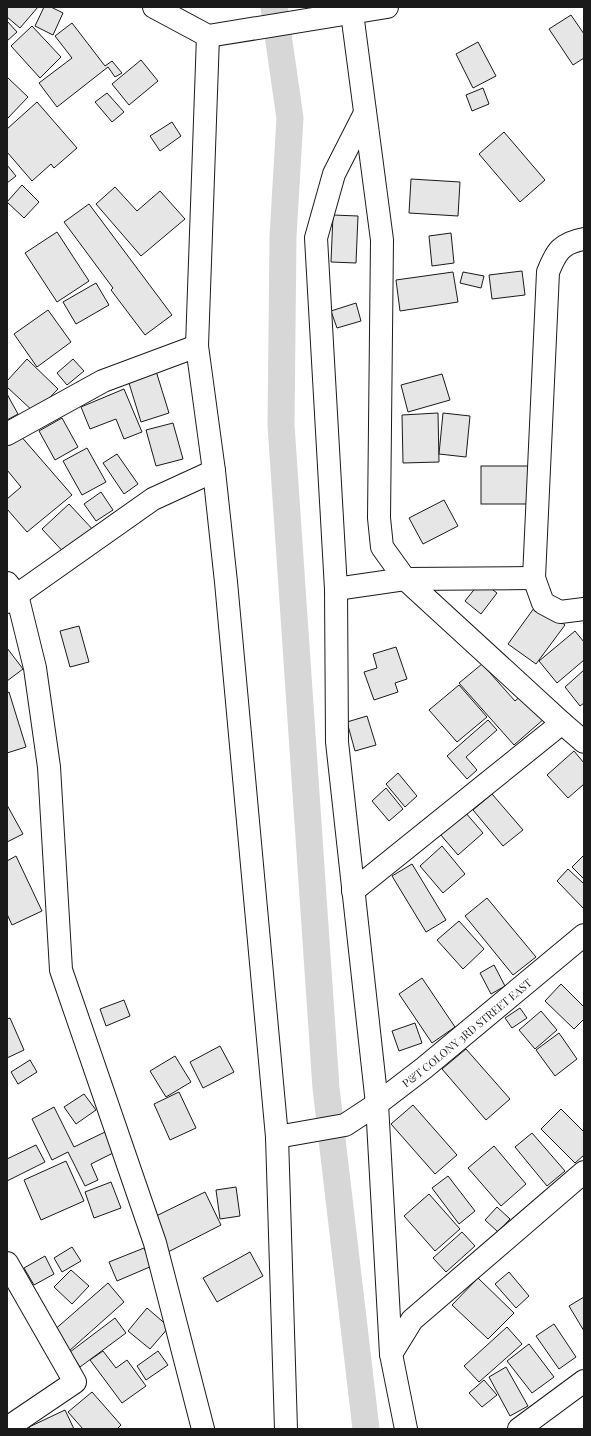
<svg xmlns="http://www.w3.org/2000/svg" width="591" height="1436" viewBox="0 0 591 1436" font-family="'Playfair Display',serif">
  <rect width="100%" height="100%" fill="#fff"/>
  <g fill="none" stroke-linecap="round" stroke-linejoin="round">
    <!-- canal -->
    <polyline stroke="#d7d7d7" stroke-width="27" points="274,7 290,118 283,236 281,425 326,1088 366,1429"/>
  </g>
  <!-- building -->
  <g fill="#e6e6e6" stroke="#1a1a1a">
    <polygon points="7,7 38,7 20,28 7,17"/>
    <polygon points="44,7 51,7 63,13 53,35 35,26"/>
    <polygon points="571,15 584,34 584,58 573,65 549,29"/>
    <polygon points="7,21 17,32 7,41"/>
    <polygon points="72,23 105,66 112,61 122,73 115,77 108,67 57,107 39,83 72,58 55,36"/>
    <polygon points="32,26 61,57 40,78 11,46"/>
    <polygon points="478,42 496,76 473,88 456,54"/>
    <polygon points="141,60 158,81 129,105 112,84"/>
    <polygon points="7,77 28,97 7,119"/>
    <polygon points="483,88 489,104 472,111 466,95"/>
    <polygon points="107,93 124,112 112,122 95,102"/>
    <polygon points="37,102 77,148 54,168 51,164 32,181 7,152 7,129"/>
    <polygon points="172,122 181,136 160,151 150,136"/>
    <polygon points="504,132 545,180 520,202 479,154"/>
    <polygon points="7,165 16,176 7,183"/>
    <polygon points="411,179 460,182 458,216 409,213"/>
    <polygon points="22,185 39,202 24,218 7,202"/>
    <polygon points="115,187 137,211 160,191 185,219 141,256 96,204"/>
    <polygon points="89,204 172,315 145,335 111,290 113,288 64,222"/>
    <polygon points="333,215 358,216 356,263 331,262"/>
    <polygon points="57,232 89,281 57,302 25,253"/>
    <polygon points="451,233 454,263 432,266 429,236"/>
    <polygon points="522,271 525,295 492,299 489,275"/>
    <polygon points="453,272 458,302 400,311 396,280"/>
    <polygon points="463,272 484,276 481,288 460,283"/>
    <polygon points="96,283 109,305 76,324 63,302"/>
    <polygon points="356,303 361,321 337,328 331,311"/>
    <polygon points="48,310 71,342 37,367 14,334"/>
    <polygon points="27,359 58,389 35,413 7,387 7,381"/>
    <polygon points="73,359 84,371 67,385 57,373"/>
    <polygon points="156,371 169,413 141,422 128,380"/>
    <polygon points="442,374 450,400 408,412 401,385"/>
    <polygon points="124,389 142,432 124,439 116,419 90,429 81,407"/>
    <polygon points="7,394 18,414 7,420"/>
    <polygon points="438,413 439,462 403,463 402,415"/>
    <polygon points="443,413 470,416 466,457 439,454"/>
    <polygon points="62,418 78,447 55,460 39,431"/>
    <polygon points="173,423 183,459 156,466 146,430"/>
    <polygon points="19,434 72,495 27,532 7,509 7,499 21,487 7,470 7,444"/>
    <polygon points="87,448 106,482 82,495 63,461"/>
    <polygon points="117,454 138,484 124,494 103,463"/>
    <rect x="481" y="466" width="49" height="38"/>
    <polygon points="101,492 113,510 96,521 84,504"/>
    <polygon points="444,500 458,526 423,544 409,518"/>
    <polygon points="69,504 96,533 69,558 42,529"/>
    <polygon points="481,581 497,593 481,614 465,601"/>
    <polygon points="537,604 565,625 536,664 508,644"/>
    <polygon points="79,626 89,662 70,667 60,631"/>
    <polygon points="575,631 584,642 584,660 557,683 539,661"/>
    <polygon points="396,647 407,679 395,683 398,692 374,700 364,672 377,668 373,654"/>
    <polygon points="7,648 23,669 7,681"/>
    <polygon points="482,664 515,701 524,693 545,718 514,745 459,683"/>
    <polygon points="584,670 584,703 580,706 565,687"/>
    <polygon points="459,685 487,717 457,742 429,710"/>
    <polygon points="9,692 26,747 7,753 7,693"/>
    <polygon points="367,716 376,745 355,751 347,722"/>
    <polygon points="488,720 497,730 466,757 477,770 467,779 447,756"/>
    <polygon points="574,751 584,763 584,784 568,798 547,775"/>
    <polygon points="398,773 417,796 405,807 386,784"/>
    <polygon points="386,788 403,809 389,821 372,801"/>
    <polygon points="492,794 523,830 503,846 473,810"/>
    <polygon points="7,805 23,834 7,842"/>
    <polygon points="465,812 483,833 458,855 440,834"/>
    <polygon points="442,846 465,874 443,893 420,866"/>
    <polygon points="584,855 584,879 572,867"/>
    <polygon points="16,856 42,911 12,925 7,914 7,861"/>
    <polygon points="412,864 446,920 426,932 392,876"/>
    <polygon points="568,869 584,884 584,909 557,881"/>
    <polygon points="487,898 536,957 513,975 465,916"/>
    <polygon points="459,921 484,949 463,969 437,940"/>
    <polygon points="494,965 505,986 491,994 480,973"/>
    <polygon points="422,978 455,1027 432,1043 399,994"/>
    <polygon points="561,984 584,1007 584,1019 574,1029 545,1001"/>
    <polygon points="124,1000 130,1016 106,1026 100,1009"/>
    <polygon points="520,1008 527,1018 512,1028 505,1018"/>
    <polygon points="541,1011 557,1030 535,1049 519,1030"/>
    <polygon points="10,1018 24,1050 7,1058 7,1019"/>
    <polygon points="415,1023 422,1043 399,1051 392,1031"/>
    <polygon points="559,1033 577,1059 555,1076 536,1050"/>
    <polygon points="220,1046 234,1072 203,1088 190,1062"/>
    <polygon points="466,1049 510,1099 486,1120 442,1069"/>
    <polygon points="175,1056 191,1082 166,1097 150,1071"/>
    <polygon points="30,1060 37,1072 18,1084 11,1072"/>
    <polygon points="179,1092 196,1128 170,1140 154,1104"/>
    <polygon points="84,1094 96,1110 76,1124 64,1107"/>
    <polygon points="413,1105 457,1155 435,1174 391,1124"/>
    <polygon points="54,1107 74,1147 105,1132 115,1152 91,1164 98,1180 85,1186 68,1152 52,1160 32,1119"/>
    <polygon points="561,1109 584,1132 584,1155 575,1163 541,1129"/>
    <polygon points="532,1133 565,1171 547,1186 515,1147"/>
    <polygon points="36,1145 45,1162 7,1181 7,1159"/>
    <polygon points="494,1146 526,1184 501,1206 468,1168"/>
    <polygon points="66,1161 84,1201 41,1220 24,1180"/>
    <polygon points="448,1176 475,1211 459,1224 432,1188"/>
    <polygon points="111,1182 121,1208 94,1218 85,1192"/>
    <polygon points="236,1187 240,1216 220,1219 216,1190"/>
    <polygon points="205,1192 221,1225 168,1252 152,1218"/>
    <polygon points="429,1194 460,1229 435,1251 404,1216"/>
    <polygon points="497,1207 510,1219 498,1232 485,1220"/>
    <polygon points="462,1232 475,1246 446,1272 433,1258"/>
    <polygon points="72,1247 81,1261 62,1272 54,1258"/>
    <polygon points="144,1248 152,1266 117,1281 109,1262"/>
    <polygon points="250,1252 263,1276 217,1302 203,1278"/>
    <polygon points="45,1256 54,1274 34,1285 24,1268"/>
    <polygon points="71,1270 89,1286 72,1304 54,1287"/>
    <polygon points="509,1272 529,1296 516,1308 495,1284"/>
    <polygon points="478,1278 514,1313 488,1339 452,1305"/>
    <polygon points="108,1283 124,1302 69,1351 52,1332"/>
    <polygon points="584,1297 584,1331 569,1306"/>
    <polygon points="147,1308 169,1327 150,1349 128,1331"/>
    <polygon points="115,1318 126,1333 80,1367 70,1352"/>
    <polygon points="554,1324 576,1357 559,1369 536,1336"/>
    <polygon points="507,1327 522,1344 479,1382 464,1366"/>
    <polygon points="529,1344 554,1377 532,1393 507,1361"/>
    <polygon points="103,1351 116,1368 127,1360 146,1386 122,1403 90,1360"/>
    <polygon points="158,1351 168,1365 146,1380 137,1366"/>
    <polygon points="506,1367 528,1406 510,1416 489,1377"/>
    <polygon points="484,1380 497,1395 482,1407 469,1393"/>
    <polygon points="92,1392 121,1425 117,1429 83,1429 68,1412"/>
    <polygon points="65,1410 74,1429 30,1429 29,1427"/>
  </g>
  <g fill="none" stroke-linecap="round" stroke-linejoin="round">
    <!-- minor casing -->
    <g stroke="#1a1a1a" stroke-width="24">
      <g id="minor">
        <polyline points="154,7 208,36 387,7"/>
        <polyline points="352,13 382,240 379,518 382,547 405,579 562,723"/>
        <polyline points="208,36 197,346 214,471 226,582 277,1137 286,1429"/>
        <polyline points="365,113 334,174 316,238 336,589 337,742 377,1104 391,1354 406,1429"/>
        <path d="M 584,239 C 561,243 556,252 548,272 L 534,578 L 543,603 L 560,612 L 584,609"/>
        <polyline points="7,434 103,381 197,346"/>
        <polyline points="7,583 17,595 35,668 49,767 61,970 155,1243 203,1429"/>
        <polyline points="336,589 405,579 534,578"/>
        <polyline points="7,602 153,499 214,471"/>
        <polyline points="353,891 562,723 584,742"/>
        <path id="s1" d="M 277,1137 L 345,1125 L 377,1104 L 424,1068 L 584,935"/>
        <polyline points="7,1263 75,1382 7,1428"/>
        <polyline points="391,1354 412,1320 584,1172"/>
        <polyline points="519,1429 584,1381"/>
      </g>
    </g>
    <!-- minor -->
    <use href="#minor" stroke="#fff" stroke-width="22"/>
  </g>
  <g text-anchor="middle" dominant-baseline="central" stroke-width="3" stroke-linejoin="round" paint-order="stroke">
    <!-- street labels -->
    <g font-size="11" fill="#1a1a1a" stroke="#fff">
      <text stroke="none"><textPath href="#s1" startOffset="222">P&amp;T COLONY 3RD STREET EAST</textPath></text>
    </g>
  </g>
  <!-- border -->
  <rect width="591" height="1436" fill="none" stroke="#1a1a1a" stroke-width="16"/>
</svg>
